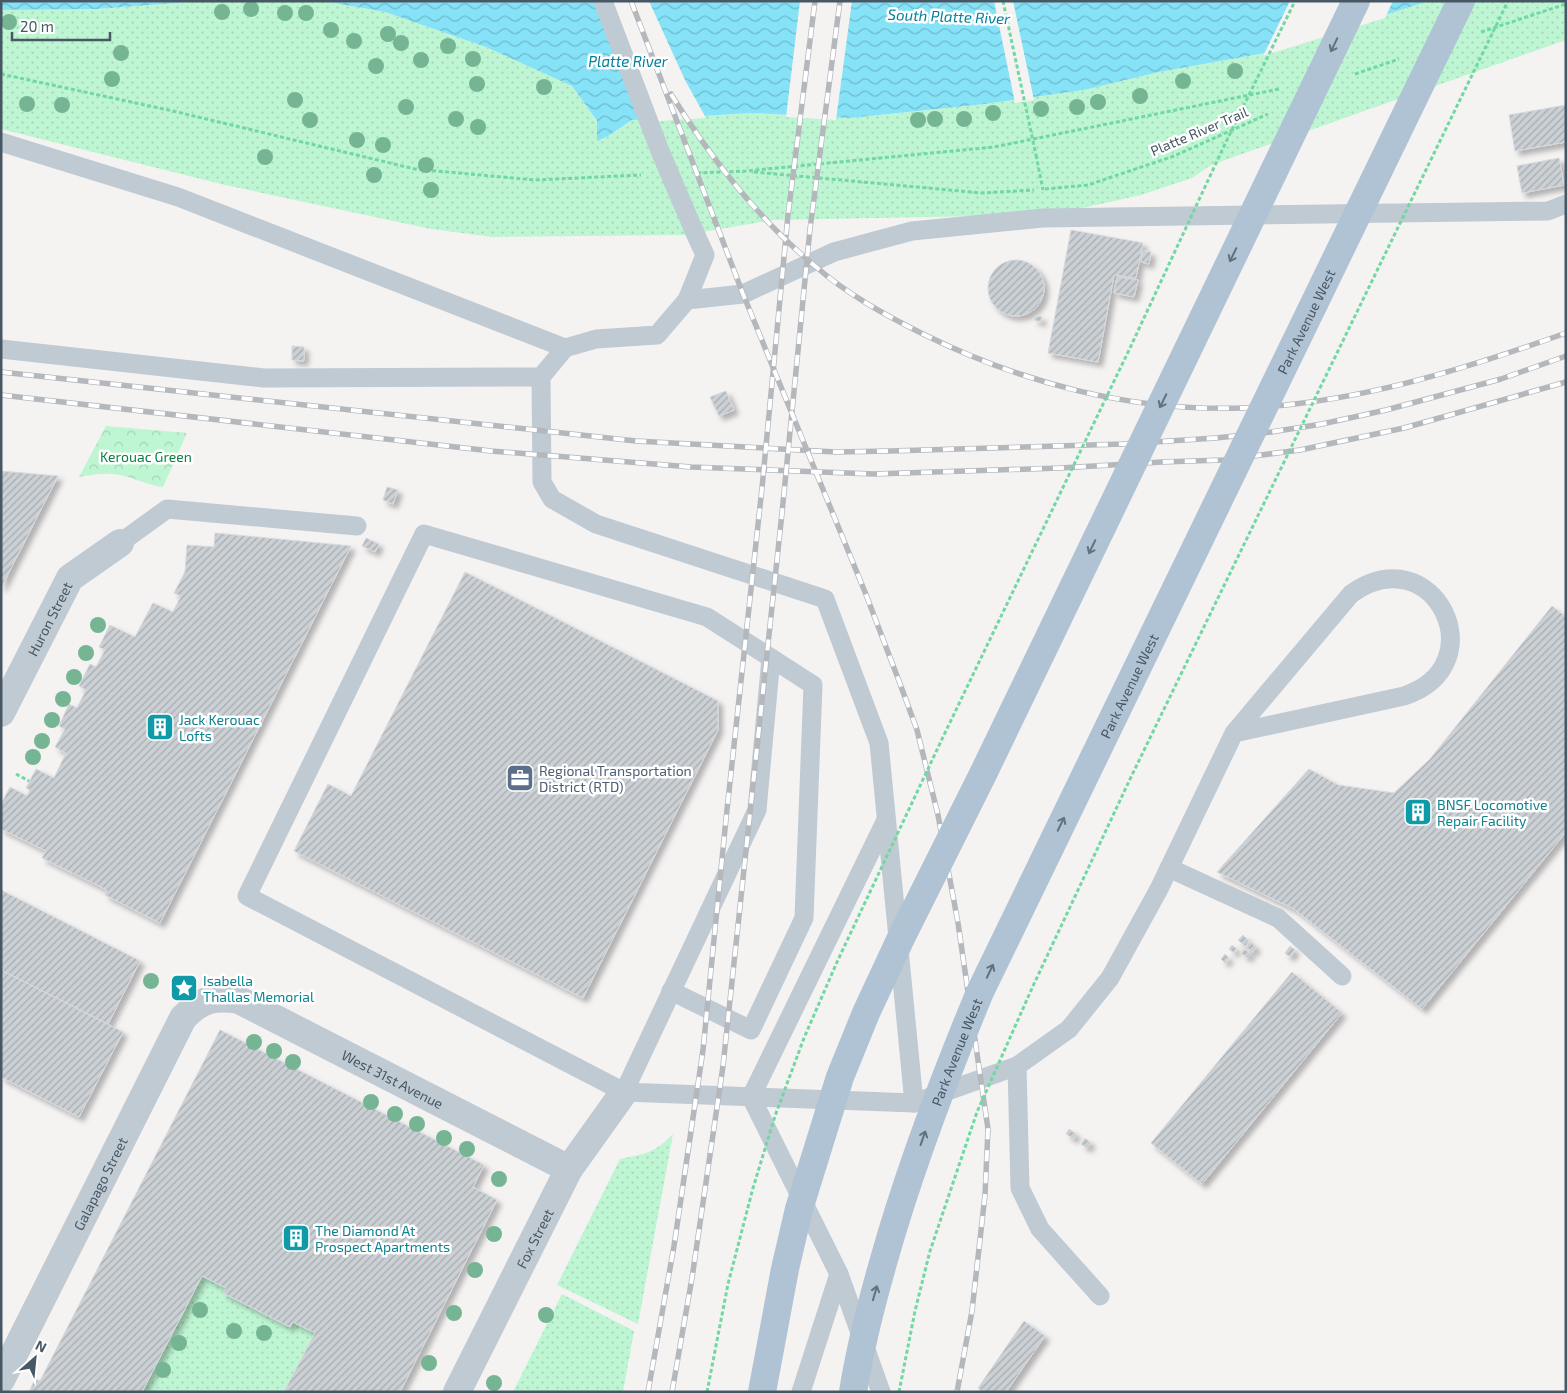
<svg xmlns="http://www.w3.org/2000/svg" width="1567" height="1393" viewBox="0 0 1567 1393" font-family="'Exo 2',sans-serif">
  <defs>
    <pattern id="grass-dots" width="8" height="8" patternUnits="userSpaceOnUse" patternTransform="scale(1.25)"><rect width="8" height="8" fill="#bef5d2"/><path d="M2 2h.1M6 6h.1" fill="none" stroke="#a5d4b7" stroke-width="1.8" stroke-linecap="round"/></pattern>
    <pattern id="park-crowns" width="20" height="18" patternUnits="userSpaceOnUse" patternTransform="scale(1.25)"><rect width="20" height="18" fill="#bef5d2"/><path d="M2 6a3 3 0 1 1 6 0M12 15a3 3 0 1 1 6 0" fill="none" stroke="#a5d4b7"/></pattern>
    <pattern id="water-waves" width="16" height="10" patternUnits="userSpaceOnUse" patternTransform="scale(1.25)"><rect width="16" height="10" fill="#86e2f7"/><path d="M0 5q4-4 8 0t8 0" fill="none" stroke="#6fbacc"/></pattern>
    <pattern id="building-hatch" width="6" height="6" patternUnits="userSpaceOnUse" patternTransform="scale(1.25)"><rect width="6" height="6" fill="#cbd0d5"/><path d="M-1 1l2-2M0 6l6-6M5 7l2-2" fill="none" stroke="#a7acb0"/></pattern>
    <filter id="shadow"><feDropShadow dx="4.5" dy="4.5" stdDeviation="2.5" flood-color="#0004"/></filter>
  </defs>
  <rect width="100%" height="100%" fill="#f5f2f2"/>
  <!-- grass -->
  <g fill="url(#grass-dots)">
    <polygon points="202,1 323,1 385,12 486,47 572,86 597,122 597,140 608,136 632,120 752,113 850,118 985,104 1084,90 1159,72 1265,53 1429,1 1566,1 1566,40 1211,165 1192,178 1141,195 1078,209 1027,215 773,220 685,235 493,237 431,229 225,185 1,129 1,10 98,9"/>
    <path d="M 673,1134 L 638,1324 L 557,1285 L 620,1159 C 645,1154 655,1153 673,1134 Z"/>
    <polygon points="202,1276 226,1288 223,1293 289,1327 293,1322 315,1333 284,1392 142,1392"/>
    <polygon points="562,1294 634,1331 623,1392 513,1392"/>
  </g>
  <!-- park -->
  <path fill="url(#park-crowns)" d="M 106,426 L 187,433 L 163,487 C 145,485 130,475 112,474 C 101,473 90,475 79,477 Z"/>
  <!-- water -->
  <g fill="url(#water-waves)">
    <polygon points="1,1 202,1 98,9 1,10"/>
    <polygon points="323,1 1429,1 1265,53 1159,72 1084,90 985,104 850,118 752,113 632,120 608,136 597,141 597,121 572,86 486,47 385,12"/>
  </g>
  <!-- pier -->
  <g fill="#f5f2f2">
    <polygon points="596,1 649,1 685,80 706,118 642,122"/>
    <polygon points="800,1 852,1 836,120 786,117"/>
    <polygon points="994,1 1013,1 1034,100 1015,103"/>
    <polygon points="1290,1 1393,1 1385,18 1263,56"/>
  </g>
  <!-- building -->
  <g fill="url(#building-hatch)" stroke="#d6d9de" filter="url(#shadow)">
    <polygon points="1566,105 1566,142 1515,151 1509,115"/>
    <polygon points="1559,158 1564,185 1522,193 1517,166"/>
    <polygon points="1071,230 1143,243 1136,278 1114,275 1098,362 1048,353"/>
    <polygon points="1143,251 1151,252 1149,264 1141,262"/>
    <circle cx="1016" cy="288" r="28"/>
    <polygon points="1117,277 1138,280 1134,297 1114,293"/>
    <polygon points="1035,316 1042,317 1041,322 1034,320"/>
    <polygon points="292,346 304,347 304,361 292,360"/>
    <polygon points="726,391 734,410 719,416 710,397"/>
    <polygon points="1,471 58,476 1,588"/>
    <polygon points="387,487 398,490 393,504 383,500"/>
    <polygon points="215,533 351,546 160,923 105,895 107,890 42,858 46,851 1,829 1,804 10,787 27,796 30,790 26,788 36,769 54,778 66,753 55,747 65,729 59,726 69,704 77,708 86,690 79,686 90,664 96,667 105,650 99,647 110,625 135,637 153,603 173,612 181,596 174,593 185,572 187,545 214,547"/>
    <polygon points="366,538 379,544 375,552 362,546"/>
    <polygon points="465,572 718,701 718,730 583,998 294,851 328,784 351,796"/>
    <polygon points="1552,606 1566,617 1566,832 1422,1009 1294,909 1217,872 1309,769 1338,785 1394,793 1430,759"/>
    <polygon points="1,890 140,961 108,1024 1,970"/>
    <polygon points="1243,935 1249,941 1245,946 1238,940"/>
    <polygon points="1250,942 1256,947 1253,952 1246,947"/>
    <polygon points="1232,945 1237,949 1234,953 1229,949"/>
    <polygon points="1290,946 1295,950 1290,957 1285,953"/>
    <polygon points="1244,949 1251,954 1247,958 1241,953"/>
    <polygon points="1225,954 1229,958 1225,963 1221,959"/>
    <polygon points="1,970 123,1032 79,1117 1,1077"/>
    <polygon points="1292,972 1342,1013 1202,1184 1151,1143"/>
    <polygon points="220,1030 484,1165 473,1187 497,1200 400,1392 284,1392 315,1333 293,1322 290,1327 223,1293 226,1288 202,1276 142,1392 29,1392 35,1379 40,1381"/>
    <polygon points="1069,1129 1076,1134 1074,1139 1066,1134"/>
    <polygon points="1085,1138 1091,1143 1087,1148 1081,1144"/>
    <polygon points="1024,1321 1045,1336 1006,1392 983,1392 978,1388"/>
  </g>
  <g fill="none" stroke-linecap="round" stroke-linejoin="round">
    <!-- path -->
    <g stroke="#71d8a3" stroke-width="3" stroke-dasharray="4 2.5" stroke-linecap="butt">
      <polyline points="1481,32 1566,4"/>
      <polyline points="1,74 173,111 415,169 535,180 641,175"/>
      <polyline points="1355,74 1399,59"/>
      <polyline points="1036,155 1043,190"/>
      <polyline points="754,172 982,193 1034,190"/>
      <polyline points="697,173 746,171 994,147 1279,89"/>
      <polyline points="1045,189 1088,185 1174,156 1268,114"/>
      <polyline points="16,774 29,781"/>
    </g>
    <!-- service -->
    <g stroke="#bfcad3" stroke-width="19">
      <polyline points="1,142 178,197 565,348"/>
      <polyline points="695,233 705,255 687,300 657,335 596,339 565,348 541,377 542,482 552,499 596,524 825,599 879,743 914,1103"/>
      <polyline points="687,300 743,294 834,252 912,231 1043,218 1548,211 1566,204"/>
      <polyline points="1,349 264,378 541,377"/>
      <polyline points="120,543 167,509 357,526"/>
      <polyline points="1169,868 1278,918 1342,976"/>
      <polyline points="671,991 751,1030 804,918 813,685 771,658"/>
      <polyline points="1017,1066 1020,1188 1040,1229 1100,1296"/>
      <path d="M 624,1092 L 757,810 L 771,658 L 707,617 L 424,534 L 247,896 L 624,1092 L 914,1103 L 1017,1066 L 1069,1029 L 1110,978 L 1159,889 L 1234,733 L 1404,696 C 1498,665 1433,535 1351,594 L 1234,733"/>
      <polyline points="801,1392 839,1274"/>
      <polyline points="881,1392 839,1274 751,1097 886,820"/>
    </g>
    <!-- minor -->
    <g stroke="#bfcad3" stroke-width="28">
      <path id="s1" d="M 1,713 L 70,578 L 120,543"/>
      <path id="s2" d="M 1,1380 L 183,1018 C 201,999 214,996 239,1000 L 569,1169"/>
      <path id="s3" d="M 457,1392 L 569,1169 L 624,1092"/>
    </g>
    <!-- rail casing -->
    <g stroke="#b4b8bd" stroke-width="5.5">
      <g id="rail">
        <polyline points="631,1 743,294 865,592 899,681 917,730 938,815 958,923 988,1129 985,1195 972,1311 957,1392"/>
        <path d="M 671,94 C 709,156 759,220 815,266 C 847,294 885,315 923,334 C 1022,383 1132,412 1243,408 C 1354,404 1462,370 1566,333"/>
        <polyline points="1,372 636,441 836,452 890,451 1123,444 1216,438 1271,432 1322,424 1386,410 1501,379 1566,356"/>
        <polyline points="1,395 491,451 691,467 874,474 1060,468 1162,462 1223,460 1300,450 1404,428 1566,382"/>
        <polyline points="648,1392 674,1246 703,1050 726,819 762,488 788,215 815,1"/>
        <polyline points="672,1392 692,1278 723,1066 782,513 810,229 840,1"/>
      </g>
    </g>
    <!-- rail -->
    <use href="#rail" stroke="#fff" stroke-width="4" stroke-dasharray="11" stroke-linecap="butt"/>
    <!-- path-bridge -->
    <g stroke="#71d8a3" stroke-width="3" stroke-dasharray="4 2.5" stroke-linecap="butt">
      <polyline points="1003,1 1036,155"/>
      <polyline points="707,1392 728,1284 753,1188 775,1116 804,1038 837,962 943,737 1130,348 1224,146 1295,1"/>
      <polyline points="899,1392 915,1311 930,1251 977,1112 1033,986 1131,777 1508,1"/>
    </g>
    <!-- service-bridge -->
    <polyline stroke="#bfcad3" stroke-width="19" points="603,1 660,151 695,233"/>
    <!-- primary-bridge -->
    <g stroke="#b0c3d4" stroke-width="28">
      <polyline points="762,1392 785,1269 799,1209 840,1077 866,1013 901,938 983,774 1356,1"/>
      <path id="s4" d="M 853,1392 C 860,1348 871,1305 883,1263 C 909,1170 943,1081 980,992 L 1461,1"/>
    </g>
  </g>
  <!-- trees -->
  <g fill="#75b593">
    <circle cx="251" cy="9" r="8"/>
    <circle cx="222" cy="12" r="8"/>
    <circle cx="285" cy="13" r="8"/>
    <circle cx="306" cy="13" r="8"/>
    <circle cx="9" cy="22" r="8"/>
    <circle cx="331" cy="30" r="8"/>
    <circle cx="388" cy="34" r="8"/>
    <circle cx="354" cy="41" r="8"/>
    <circle cx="401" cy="43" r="8"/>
    <circle cx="448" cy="46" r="8"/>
    <circle cx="121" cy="53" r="8"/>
    <circle cx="473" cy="59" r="8"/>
    <circle cx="421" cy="60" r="8"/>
    <circle cx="376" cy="66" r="8"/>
    <circle cx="1235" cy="71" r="8"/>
    <circle cx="112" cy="79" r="8"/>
    <circle cx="1183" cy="81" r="8"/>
    <circle cx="477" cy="84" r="8"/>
    <circle cx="544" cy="87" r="8"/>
    <circle cx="1140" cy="96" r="8"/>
    <circle cx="295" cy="100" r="8"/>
    <circle cx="1098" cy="102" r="8"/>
    <circle cx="27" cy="104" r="8"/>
    <circle cx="62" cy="105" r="8"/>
    <circle cx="406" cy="107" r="8"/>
    <circle cx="1077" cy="107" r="8"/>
    <circle cx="1041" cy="109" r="8"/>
    <circle cx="993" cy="113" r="8"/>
    <circle cx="456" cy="119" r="8"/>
    <circle cx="935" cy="119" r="8"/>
    <circle cx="964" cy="119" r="8"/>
    <circle cx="310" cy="120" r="8"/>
    <circle cx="918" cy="120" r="8"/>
    <circle cx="478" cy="127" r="8"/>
    <circle cx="357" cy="140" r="8"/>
    <circle cx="383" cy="145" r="8"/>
    <circle cx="265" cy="157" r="8"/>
    <circle cx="426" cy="165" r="8"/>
    <circle cx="374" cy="175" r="8"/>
    <circle cx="431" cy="190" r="8"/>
    <circle cx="98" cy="625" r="8"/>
    <circle cx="86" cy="653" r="8"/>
    <circle cx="74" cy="677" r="8"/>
    <circle cx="63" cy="699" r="8"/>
    <circle cx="52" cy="720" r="8"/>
    <circle cx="42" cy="741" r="8"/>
    <circle cx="33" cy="757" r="8"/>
    <circle cx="151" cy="981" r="8"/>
    <circle cx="254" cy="1042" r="8"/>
    <circle cx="274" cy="1051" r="8"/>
    <circle cx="293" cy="1062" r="8"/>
    <circle cx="371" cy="1102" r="8"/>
    <circle cx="395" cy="1114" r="8"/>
    <circle cx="417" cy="1124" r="8"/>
    <circle cx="444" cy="1138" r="8"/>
    <circle cx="467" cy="1149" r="8"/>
    <circle cx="499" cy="1179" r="8"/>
    <circle cx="494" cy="1234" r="8"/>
    <circle cx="475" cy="1270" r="8"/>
    <circle cx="200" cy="1310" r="8"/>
    <circle cx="454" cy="1313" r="8"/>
    <circle cx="546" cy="1315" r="8"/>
    <circle cx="234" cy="1331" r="8"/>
    <circle cx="264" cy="1333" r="8"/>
    <circle cx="179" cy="1343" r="8"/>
    <circle cx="429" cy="1363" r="8"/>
    <circle cx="163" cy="1370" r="8"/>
    <circle cx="494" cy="1383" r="8"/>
  </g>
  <!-- one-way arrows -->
  <defs><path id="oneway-shaft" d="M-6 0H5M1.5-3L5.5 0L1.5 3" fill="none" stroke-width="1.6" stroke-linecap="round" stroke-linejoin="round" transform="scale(1.25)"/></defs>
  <g stroke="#61727f">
    <use href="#oneway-shaft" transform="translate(1334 45) rotate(116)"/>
    <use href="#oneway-shaft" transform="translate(1233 255) rotate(116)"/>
    <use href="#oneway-shaft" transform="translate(1163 401) rotate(116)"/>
    <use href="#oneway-shaft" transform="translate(1092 547) rotate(116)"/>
    <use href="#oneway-shaft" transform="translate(1061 824) rotate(-64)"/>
    <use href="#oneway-shaft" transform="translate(990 971) rotate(-65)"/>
    <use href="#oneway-shaft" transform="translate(923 1138) rotate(-71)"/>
    <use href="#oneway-shaft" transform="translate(875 1293) rotate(-74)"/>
  </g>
  <!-- icons -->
  <defs>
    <g id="building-square" transform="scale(1.4375)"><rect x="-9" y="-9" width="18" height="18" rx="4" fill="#0f9aa8" stroke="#fff"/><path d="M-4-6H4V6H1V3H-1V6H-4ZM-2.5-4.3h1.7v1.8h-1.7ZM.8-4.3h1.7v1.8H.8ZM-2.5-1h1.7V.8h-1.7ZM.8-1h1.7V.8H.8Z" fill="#fff"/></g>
    <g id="office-square" transform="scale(1.4375)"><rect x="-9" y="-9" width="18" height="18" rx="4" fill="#5c6f8a" stroke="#fff"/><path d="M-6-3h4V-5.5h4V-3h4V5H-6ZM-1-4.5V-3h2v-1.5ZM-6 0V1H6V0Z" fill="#fff"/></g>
    <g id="sight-square" transform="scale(1.4375)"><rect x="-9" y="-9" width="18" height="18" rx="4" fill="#0f9aa8" stroke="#fff"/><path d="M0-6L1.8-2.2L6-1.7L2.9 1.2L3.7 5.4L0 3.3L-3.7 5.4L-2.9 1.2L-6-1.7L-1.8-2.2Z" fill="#fff"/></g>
  </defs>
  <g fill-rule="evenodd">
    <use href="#building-square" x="160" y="727"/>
    <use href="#office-square" x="520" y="778"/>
    <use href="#building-square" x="1418" y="812"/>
    <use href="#sight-square" x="184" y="988"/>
    <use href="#building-square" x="296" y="1238"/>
  </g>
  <g text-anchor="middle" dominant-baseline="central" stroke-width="5" stroke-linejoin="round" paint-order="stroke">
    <!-- street labels -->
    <g font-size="14" fill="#475763" stroke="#fff">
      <text transform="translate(1199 131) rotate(-23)">Platte River Trail</text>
      <text stroke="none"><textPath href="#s4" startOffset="1166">Park Avenue West</textPath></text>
      <text stroke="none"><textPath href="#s1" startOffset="106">Huron Street</textPath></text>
      <text stroke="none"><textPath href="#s4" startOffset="761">Park Avenue West</textPath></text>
      <text stroke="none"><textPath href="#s4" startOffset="356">Park Avenue West</textPath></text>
      <text stroke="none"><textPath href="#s2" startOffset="640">West 31st Avenue</textPath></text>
      <text stroke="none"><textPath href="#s2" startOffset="220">Galapago Street</textPath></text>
      <text stroke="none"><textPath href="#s3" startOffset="172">Fox Street</textPath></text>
    </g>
    <!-- park labels -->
    <g font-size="14" fill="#0c8345" stroke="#fff">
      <text x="146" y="456">Kerouac Green</text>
    </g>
    <!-- culture labels -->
    <g font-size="14" fill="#0d838f" stroke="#fff" text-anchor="start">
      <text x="179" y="719">Jack Kerouac<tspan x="179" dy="16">Lofts</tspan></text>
      <text x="1437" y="804">BNSF Locomotive<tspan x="1437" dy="16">Repair Facility</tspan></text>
      <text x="203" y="980">Isabella<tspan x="203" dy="16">Thallas Memorial</tspan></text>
      <text x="315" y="1230">The Diamond At<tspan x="315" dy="16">Prospect Apartments</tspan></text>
    </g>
    <!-- service labels -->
    <g font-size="14" fill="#4e5e75" stroke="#fff" text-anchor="start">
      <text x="539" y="770">Regional Transportation<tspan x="539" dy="16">District (RTD)</tspan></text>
    </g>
    <!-- water labels -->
    <g font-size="15" font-style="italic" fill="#037f9b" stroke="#fff">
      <text transform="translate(949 16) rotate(2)">South Platte River</text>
      <text x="628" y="61">Platte River</text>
    </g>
  </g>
  <!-- border -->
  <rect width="1567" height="1393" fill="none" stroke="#475763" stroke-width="5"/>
  <!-- north arrow -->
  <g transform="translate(35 1358) rotate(27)" stroke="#ffffff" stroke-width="4" paint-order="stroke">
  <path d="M0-4L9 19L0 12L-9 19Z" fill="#475763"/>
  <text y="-8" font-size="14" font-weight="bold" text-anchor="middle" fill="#475763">N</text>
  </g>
  <!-- scale -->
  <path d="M12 32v8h98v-8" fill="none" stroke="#475763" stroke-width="2.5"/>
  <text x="20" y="32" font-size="15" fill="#475763" stroke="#ffffff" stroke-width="4" paint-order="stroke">20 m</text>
</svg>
